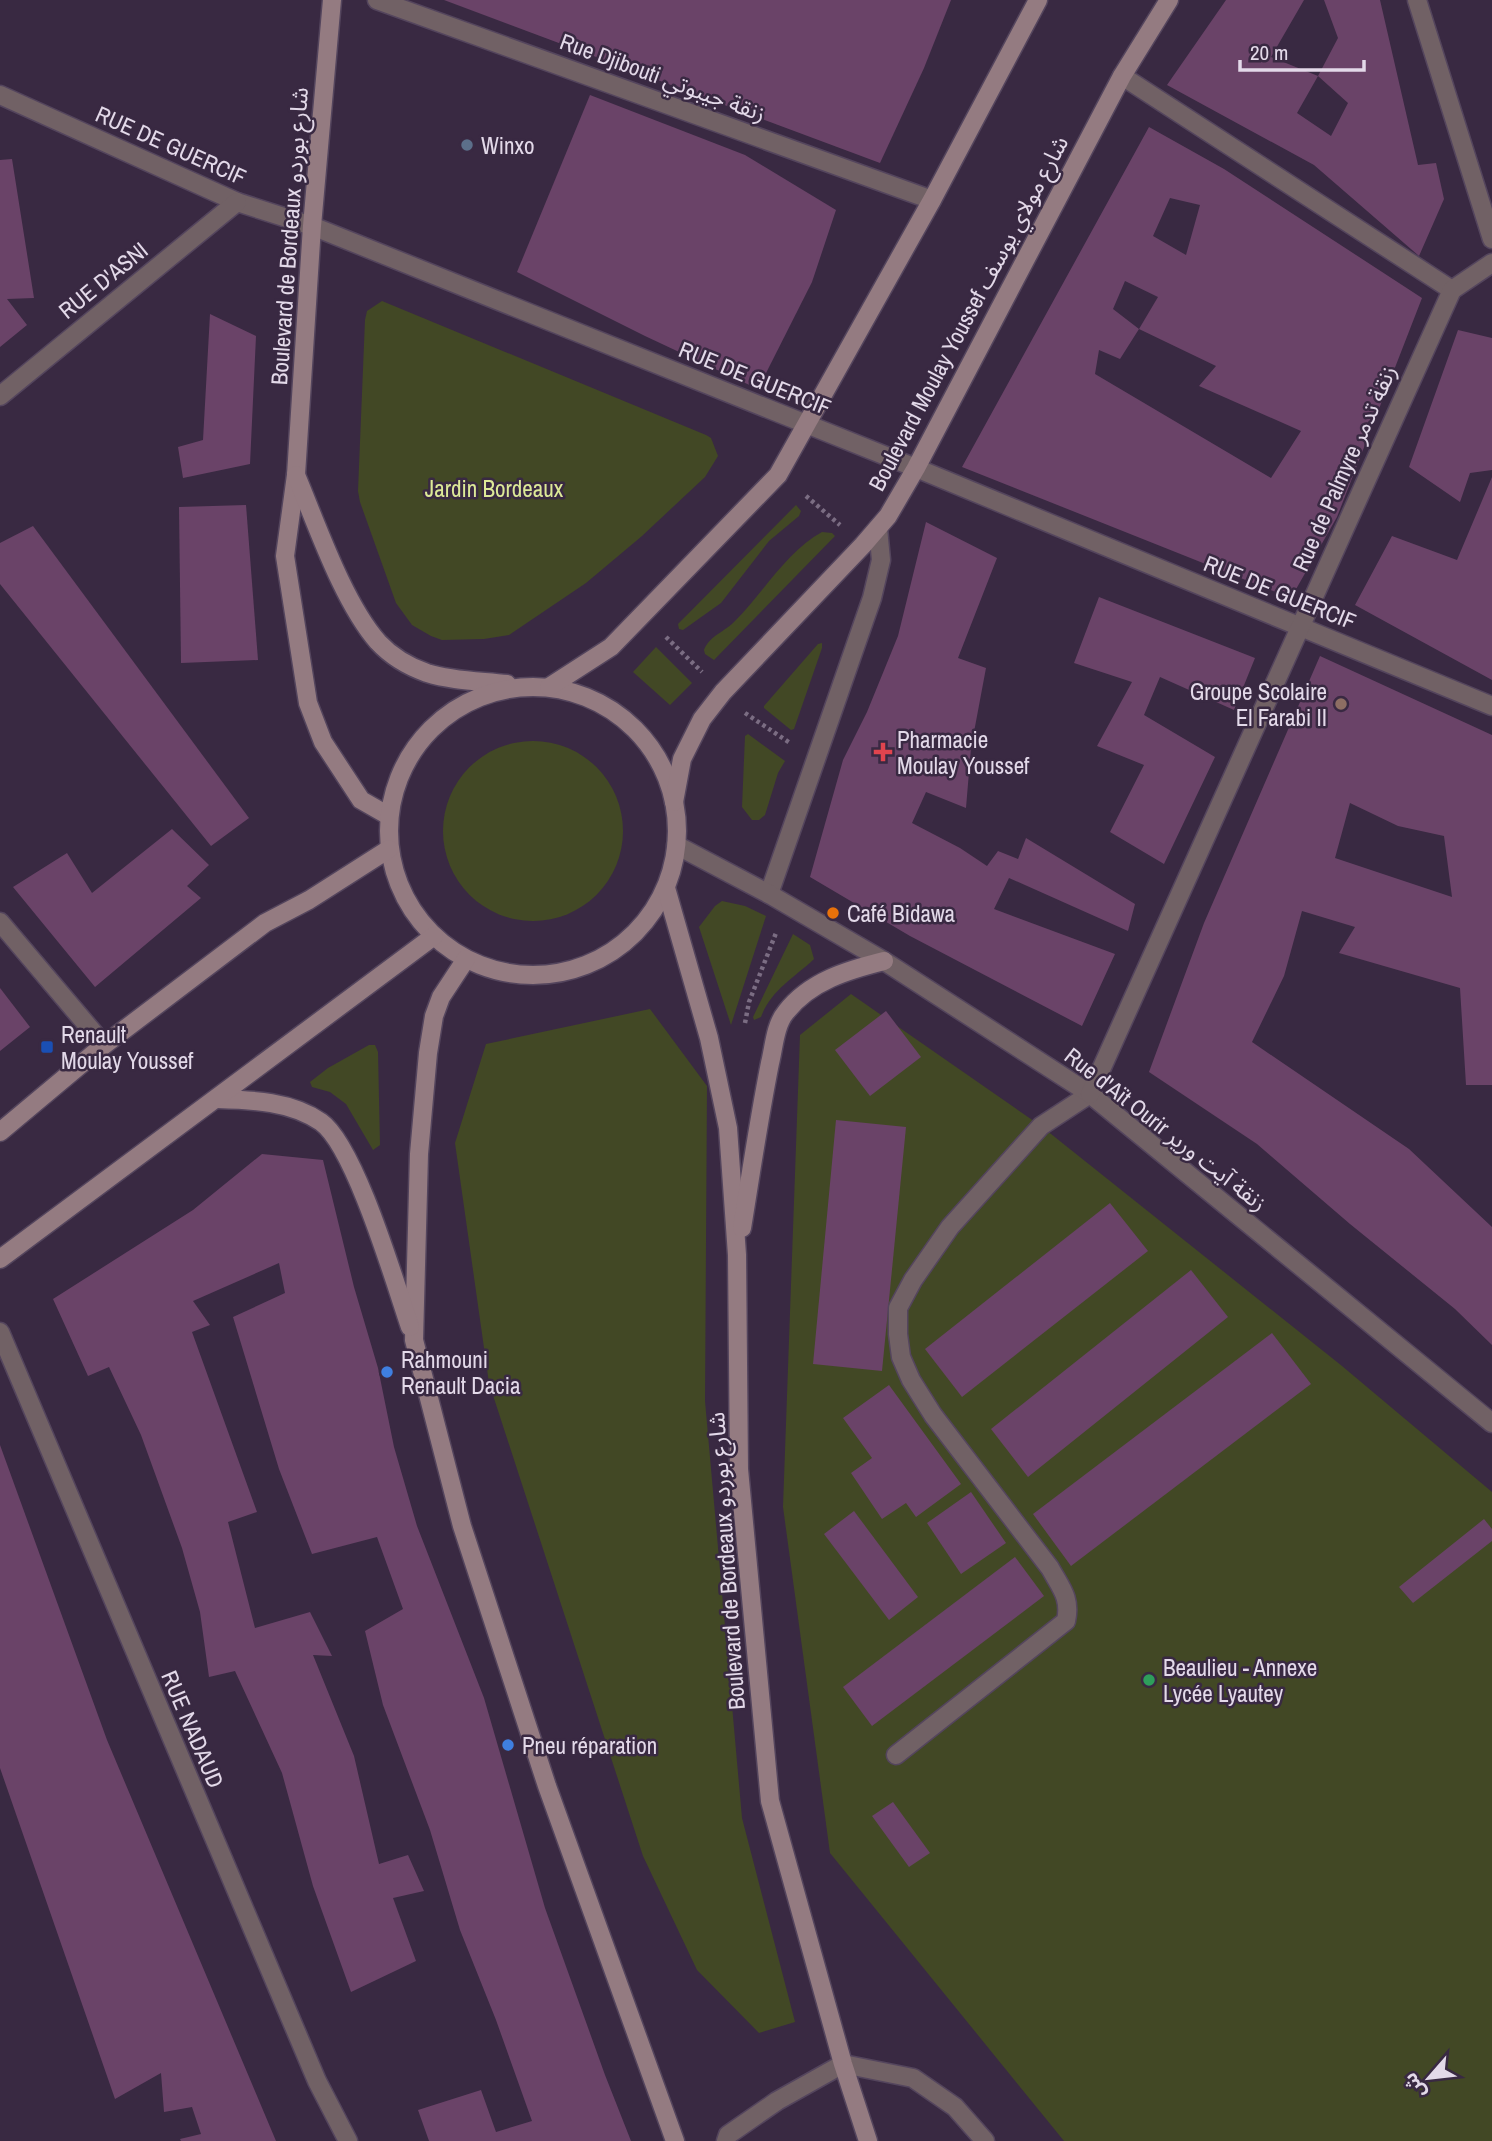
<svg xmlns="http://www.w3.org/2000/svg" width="1492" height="2141" viewBox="0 0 1492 2141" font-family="'Archivo Narrow','Noto Sans Arabic',sans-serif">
  <rect width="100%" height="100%" fill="#392942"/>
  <!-- green -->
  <g fill="#424825">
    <polygon points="382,301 706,435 711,438 718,456 705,477 642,536 586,583 509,635 484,639 442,640 431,636 412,625 396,603 360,502 358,491 365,320 367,311"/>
    <polygon points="796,505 801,511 799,516 769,541 721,603 683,630 679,629 678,624"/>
    <path d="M 822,532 L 832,533 L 835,536 L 714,660 L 705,654 L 704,650 C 709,636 726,631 735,621 C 762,594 788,550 822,532 Z"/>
    <polygon points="822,643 822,648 794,729 791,730 764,708 764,706 818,644"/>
    <polygon points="656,647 692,683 670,705 633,672"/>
    <polygon points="748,734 785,761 778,773 765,815 759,820 752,820 742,807 745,736"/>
    <circle cx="533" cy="831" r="90"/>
    <polygon points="722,901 745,906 766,916 731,1025 699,927 715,906"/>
    <path d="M 793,934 L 810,945 L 814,959 C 794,978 771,990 761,1017 L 754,1020 L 753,1017 Z"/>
    <polygon points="851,994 1041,1126 1342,1366 1492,1492 1492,2141 1064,2141 830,1853 783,1507 800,1035"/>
    <polygon points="650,1009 707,1086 705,1401 742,1818 795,2022 759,2033 697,1970 643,1856 489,1383 455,1143 486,1044"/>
    <polygon points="369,1045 375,1045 378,1052 380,1145 373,1150 346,1104 330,1092 312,1087 310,1082 328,1068"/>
  </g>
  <!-- building -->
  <g fill="#6a4368" fill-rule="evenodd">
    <polygon points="444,0 951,0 924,68 880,163"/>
    <path d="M 1226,0 L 1304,0 L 1271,57 L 1318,76 L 1338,38 L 1324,0 L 1380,0 L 1418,165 L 1436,163 L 1444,199 L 1419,256 L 1314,165 L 1167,85 ZM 1318,76 L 1348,103 L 1331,136 L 1297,113 Z"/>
    <polygon points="590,95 745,155 836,210 812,282 758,389 645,336 517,272"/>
    <path d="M 1149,127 L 1224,169 L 1422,298 L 1337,517 L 1291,598 L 962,467 ZM 1170,198 L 1200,205 L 1186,255 L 1153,236 ZM 1125,281 L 1158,297 L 1139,329 L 1216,366 L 1199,386 L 1301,431 L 1271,478 L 1095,374 L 1099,350 L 1120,359 L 1139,329 L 1113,309 Z"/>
    <polygon points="12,159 34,298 7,299 27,325 0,347 0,160"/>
    <polygon points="210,314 256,336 250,464 183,478 178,447 203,440"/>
    <polygon points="1458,330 1492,338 1492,470 1470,473 1460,502 1409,467"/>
    <polygon points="1492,477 1492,680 1355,605 1392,536 1457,560"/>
    <polygon points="246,505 258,660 181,663 179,507"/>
    <polygon points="926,522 997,558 958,658 986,668 971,748 966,808 926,792 912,823 960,848 987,866 998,851 1018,859 1026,838 1135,904 1128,931 1009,878 994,909 1115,954 1082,1026 910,936 810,877 843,760 867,712 898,636"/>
    <polygon points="33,526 249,818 211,846 0,584 0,543"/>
    <polygon points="1099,597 1255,658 1234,710 1160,677 1144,715 1215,757 1164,864 1110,832 1144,765 1097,746 1132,682 1074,663"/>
    <path d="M 1320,656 L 1492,735 L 1492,1085 L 1466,1085 L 1460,988 L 1339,953 L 1355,927 L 1302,911 L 1284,976 L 1252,1042 L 1409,1149 L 1492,1227 L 1492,1345 L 1455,1309 L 1350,1224 L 1257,1144 L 1149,1072 L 1204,923 ZM 1350,803 L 1398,826 L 1444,836 L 1452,897 L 1335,858 Z"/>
    <polygon points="172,829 209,865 187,886 201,898 95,987 13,887 67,853 92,893"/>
    <polygon points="0,988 30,1027 0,1051"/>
    <polygon points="886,1011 921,1057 870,1096 835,1050"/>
    <polygon points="836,1120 906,1127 882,1371 813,1364"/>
    <polygon points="262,1154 323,1160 354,1287 378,1368 394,1447 417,1526 484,1698 545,1908 605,2075 631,2141 429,2141 418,2110 481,2090 496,2132 532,2121 496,2020 460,1930 430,1830 383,1705 365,1631 403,1609 377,1537 312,1554 279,1469 233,1317 285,1293 279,1263 193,1301 210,1325 192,1332 257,1512 228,1522 255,1628 310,1612 332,1656 313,1655 354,1756 379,1864 408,1855 424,1891 393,1898 416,1961 351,1992 313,1886 282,1773 235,1671 209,1677 200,1612 182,1548 141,1435 109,1367 88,1376 53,1299 193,1210"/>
    <polygon points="1110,1203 1148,1251 962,1397 925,1349"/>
    <polygon points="1191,1270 1228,1317 1028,1477 991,1429"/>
    <polygon points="1272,1333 1311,1384 1071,1566 1033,1514"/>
    <polygon points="889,1385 961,1484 916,1517 906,1503 882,1519 851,1473 872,1458 843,1418"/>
    <polygon points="0,1445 107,1740 276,2141 181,2141 180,2139 201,2134 192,2107 164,2112 161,2073 115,2099 0,1768"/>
    <polygon points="971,1492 1006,1543 961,1574 927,1523"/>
    <polygon points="854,1511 918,1597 889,1620 824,1534"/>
    <polygon points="1484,1519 1492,1529 1492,1541 1413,1603 1399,1587"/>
    <polygon points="1015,1557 1044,1596 872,1726 843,1687"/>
    <polygon points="893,1802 930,1853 909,1867 872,1816"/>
  </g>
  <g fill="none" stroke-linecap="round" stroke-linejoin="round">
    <!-- service casing -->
    <g stroke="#54455d" stroke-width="21">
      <g id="service">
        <polyline points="769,894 872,598 881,560 878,528"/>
        <polyline points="0,922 104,1045"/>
        <path d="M 896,1755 L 1066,1621 C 1071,1598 1061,1588 1050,1568 L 933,1415 L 911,1380 L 901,1357 L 898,1334 L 898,1308 L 913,1280 L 950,1227 L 1041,1126 L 1090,1094"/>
      </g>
    </g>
    <!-- minor casing -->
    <g stroke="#54455d" stroke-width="21">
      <g id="minor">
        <polyline points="377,0 932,200"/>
        <polyline points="1417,0 1492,239"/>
        <polyline points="1122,76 1452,290"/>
        <polyline points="0,95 237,202 312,226 916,468 1492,706"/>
        <polyline points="0,396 237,202"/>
        <polyline points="676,845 769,894 884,961 1090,1094 1492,1423"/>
        <polyline points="1090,1094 1452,290 1492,263"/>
        <polyline points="0,1332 317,2081 348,2141"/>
      </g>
    </g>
    <!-- tertiary casing -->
    <g stroke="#54455d" stroke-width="21">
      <polyline id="tertiary" points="726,2141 728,2135 777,2101 843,2064 913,2078 955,2107 985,2141"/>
    </g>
    <!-- secondary casing -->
    <g stroke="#54455d" stroke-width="21">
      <g id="secondary">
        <polyline points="332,0 312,226 296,475 285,556 308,703 323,742 361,800 389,816"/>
        <path d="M 296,475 C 317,525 343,602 378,642 C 391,656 410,667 427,673 C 452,681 481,681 507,684"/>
        <circle cx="533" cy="831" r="144"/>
        <polyline points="549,687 611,647 778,475 932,200 1038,0"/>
        <polyline points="674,802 682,759 702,719 723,692 863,545 888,516 916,468 1122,76 1169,0"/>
        <polyline points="666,888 709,1038 728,1128 737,1255 739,1469 770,1801 843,2064 868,2141"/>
        <polyline points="466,959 441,997 434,1016 428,1053 419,1154 414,1340 462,1526 547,1786 675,2141"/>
        <path d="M 217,1099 C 252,1100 291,1101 321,1122 C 355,1146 395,1283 410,1327"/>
        <polyline points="0,1132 104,1045 265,923 309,900 389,849"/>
        <path d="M 742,1228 C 751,1173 759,1118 770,1063 C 774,1047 775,1025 786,1012 C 810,981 848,970 884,961"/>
        <polyline points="0,1259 434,936"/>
      </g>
    </g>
    <!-- path -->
    <g stroke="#7b6d83" stroke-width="4.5" stroke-dasharray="3.5 3.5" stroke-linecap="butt">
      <polyline points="806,496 840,525"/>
      <polyline points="666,637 702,672"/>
      <polyline points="745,713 790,743"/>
      <polyline points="745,1023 749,1002 776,933"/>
    </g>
    <!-- service -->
    <use href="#service" stroke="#716165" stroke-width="18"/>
    <!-- minor -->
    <use href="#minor" stroke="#716165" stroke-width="18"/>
    <!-- tertiary -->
    <use href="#tertiary" stroke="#716165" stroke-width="18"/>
    <!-- secondary -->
    <use href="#secondary" stroke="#947b81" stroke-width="18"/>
  </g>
  <!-- markers -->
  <circle fill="#5c6f8a" stroke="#392942" stroke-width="2.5" cx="467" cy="145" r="7"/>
  <circle fill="#8d6e63" stroke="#392942" stroke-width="2.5" cx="1341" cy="704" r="7"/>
  <path fill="#e0444e" stroke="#392942" stroke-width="2.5" d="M879.5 741.5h7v7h7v7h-7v7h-7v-7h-7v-7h7z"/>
  <circle fill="#e8710a" stroke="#392942" stroke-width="2.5" cx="833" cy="913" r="7"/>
  <rect fill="#1a4fb4" stroke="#392942" stroke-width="2.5" x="40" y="1040" width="14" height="14" rx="3.5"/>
  <g fill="#3f7fe0" stroke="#392942" stroke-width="2.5">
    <circle cx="387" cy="1372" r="7"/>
    <circle cx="508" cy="1745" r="7"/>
  </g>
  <circle fill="#2e9e5b" stroke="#392942" stroke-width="2.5" cx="1149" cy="1680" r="7"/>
  <g text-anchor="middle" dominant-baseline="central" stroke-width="5" stroke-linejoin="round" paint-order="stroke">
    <!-- street labels -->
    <g font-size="23" fill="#e3d9e9" stroke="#392942">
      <text transform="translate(663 77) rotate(20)">Rue Djibouti زنقة جيبوتي</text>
      <text transform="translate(171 145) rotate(24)">RUE DE GUERCIF</text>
      <text transform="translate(289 236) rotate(-86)">Boulevard de Bordeaux شارع بوردو</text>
      <text transform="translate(103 280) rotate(-39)">RUE D'ASNI</text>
      <text transform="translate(968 313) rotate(-62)">Boulevard Moulay Youssef شارع مولاي يوسف</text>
      <text transform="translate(755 378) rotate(22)">RUE DE GUERCIF</text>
      <text transform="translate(1344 468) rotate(-66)">Rue de Palmyre زنقة تدمر</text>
      <text transform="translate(1280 592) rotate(22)">RUE DE GUERCIF</text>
      <text transform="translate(1166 1129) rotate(38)">Rue d'Aït Ourir زنقة آيت ورير</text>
      <text transform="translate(726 1561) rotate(-94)">Boulevard de Bordeaux شارع بوردو</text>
      <text transform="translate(193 1729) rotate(67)">RUE NADAUD</text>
    </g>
    <!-- poi labels -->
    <g font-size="23" fill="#e3d9e9" stroke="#392942" text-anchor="start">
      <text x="481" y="145">Winxo</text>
      <text x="1327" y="691" text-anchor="end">Groupe Scolaire<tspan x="1327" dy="26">El Farabi II</tspan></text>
      <text x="897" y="739">Pharmacie<tspan x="897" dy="26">Moulay Youssef</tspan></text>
      <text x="847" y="913">Café Bidawa</text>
      <text x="61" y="1034">Renault<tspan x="61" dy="26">Moulay Youssef</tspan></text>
      <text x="401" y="1359">Rahmouni<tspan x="401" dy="26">Renault Dacia</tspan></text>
      <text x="1163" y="1667">Beaulieu - Annexe<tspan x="1163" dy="26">Lycée Lyautey</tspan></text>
      <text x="522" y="1745">Pneu réparation</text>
    </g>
    <!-- park labels -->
    <g font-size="23" fill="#dce997" stroke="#392942">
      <text x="494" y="488">Jardin Bordeaux</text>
    </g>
  </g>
  <!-- north arrow -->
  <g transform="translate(1429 2078) rotate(242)" stroke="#392942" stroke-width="5" paint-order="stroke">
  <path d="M0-5L12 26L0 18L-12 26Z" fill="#e3d9e9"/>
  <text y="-10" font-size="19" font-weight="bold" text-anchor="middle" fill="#e3d9e9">ش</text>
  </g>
  <!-- scale -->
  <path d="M1240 60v10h124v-10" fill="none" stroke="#e3d9e9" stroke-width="3.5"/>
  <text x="1250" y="60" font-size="21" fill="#e3d9e9" stroke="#392942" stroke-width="5" paint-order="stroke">20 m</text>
</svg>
